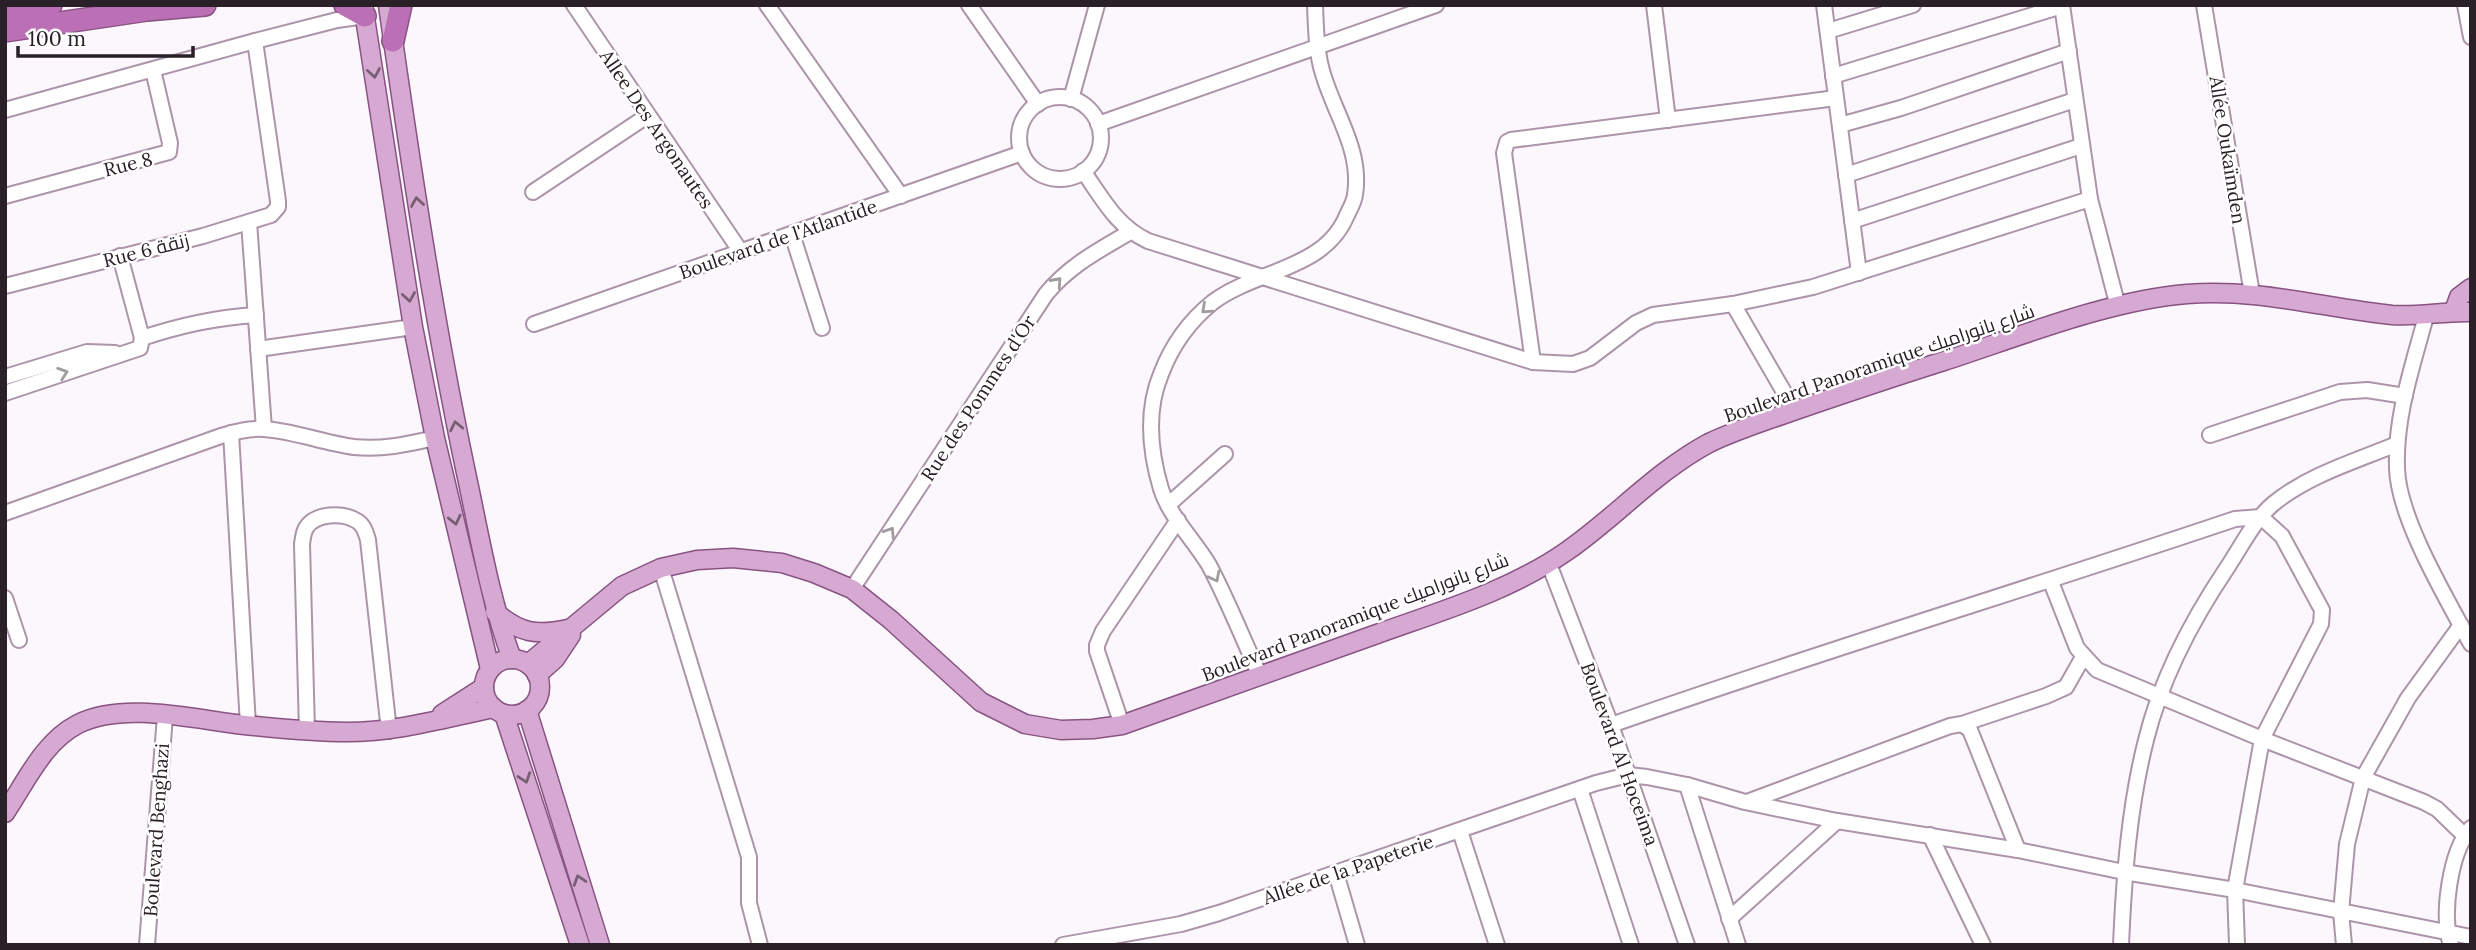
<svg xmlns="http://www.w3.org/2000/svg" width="2476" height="950" viewBox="0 0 2476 950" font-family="Lora,Cairo,serif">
  <rect width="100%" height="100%" fill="#fcf7fc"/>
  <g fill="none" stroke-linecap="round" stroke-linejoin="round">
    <!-- minor casing -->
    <g stroke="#ac95a9" stroke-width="18">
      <g id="minor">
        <polyline points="574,5 741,252"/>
        <polyline points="767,5 901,196"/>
        <polyline points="969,5 1038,104"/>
        <polyline points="1654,5 1668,120"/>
        <polyline points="1824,5 1859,273"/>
        <polyline points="2062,5 2090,199 2118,307"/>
        <polyline points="2204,5 2252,294"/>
        <polyline points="2465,5 2471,37"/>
        <polyline points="1828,31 1913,5"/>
        <polyline points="1833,76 2062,6"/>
        <circle cx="1060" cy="138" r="41"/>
        <polyline points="1071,99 1097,5"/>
        <polyline points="5,110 255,41 337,20 365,16"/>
        <polyline points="1098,124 1436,5"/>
        <polyline points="1840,125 1901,108 2069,51"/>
        <path d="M 1083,171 C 1103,199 1116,226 1148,241 L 1533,362 L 1573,364 L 1590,358 L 1636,323 L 1653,315 L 1733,304 L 1813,287 L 2090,199"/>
        <polyline points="1846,175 2075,100"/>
        <polyline points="533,192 647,116"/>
        <polyline points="5,196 169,152 170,143 153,70"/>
        <polyline points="1852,221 2081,146"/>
        <polyline points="249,222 264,429"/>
        <polyline points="792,234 822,328"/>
        <polyline points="5,286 203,236 271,215 278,207 278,201 255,41"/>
        <polyline points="1733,304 1795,411"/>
        <path d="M 2426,316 C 2413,365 2395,416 2397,468 C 2398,518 2447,599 2471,644"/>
        <polyline points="534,324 1022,153"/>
        <path d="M 142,338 C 182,325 214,318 256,315"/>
        <polyline points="258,349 413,327"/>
        <polyline points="1533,362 1504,153 1507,142 1511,140 1836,98"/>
        <polyline points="5,377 87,352 115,353"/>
        <polyline points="5,393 140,348 142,338 120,256"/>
        <polyline points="231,433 248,725"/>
        <polyline points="2210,435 2340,392 2367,390 2405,396"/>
        <polyline points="1168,505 1225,454"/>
        <path d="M 5,513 L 221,436 C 235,432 249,428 264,429 C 294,431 324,443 354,447 C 383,450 408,444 435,438"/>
        <polyline points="1549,564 1611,725 1687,945"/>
        <polyline points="661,568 749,857 749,903 760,945"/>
        <polyline points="2051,582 2077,648 2097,670 2262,739 2424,802 2437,809 2464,835"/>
        <path d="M 852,589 L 1046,294 C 1070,265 1098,251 1130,232"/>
        <polyline points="5,598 19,640"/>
        <path d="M 1260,676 C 1243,639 1228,601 1209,565 C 1194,540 1170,517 1161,489 C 1150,452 1146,410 1161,374 C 1172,345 1188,322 1213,302 C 1255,270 1325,270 1347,215 C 1350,209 1354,202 1355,195 C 1362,150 1335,115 1323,74 C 1316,52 1316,27 1315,5"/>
        <polyline points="1962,724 1970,730 2018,850"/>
        <polyline points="1122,725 1097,651 1097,645 1103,631 1178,520"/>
        <path d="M 1611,725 C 1818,652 2028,589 2235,519 L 2261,517 L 2282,536 L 2322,610 L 2321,624 L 2262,739 L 2235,890 L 2237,945"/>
        <path d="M 307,731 L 302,544 C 303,539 303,533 306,528 C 315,513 343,512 357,521 C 364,525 366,533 368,540 L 389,731"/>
        <polyline points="1687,785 1738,945"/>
        <polyline points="1580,789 1631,945"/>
        <polyline points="1747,802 1950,726 1962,724 2046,696 2066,687 2083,657"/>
        <polyline points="1460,831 1497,945"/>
        <polyline points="1930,835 1983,945"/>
        <polyline points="1336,873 1357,945"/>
        <polyline points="1729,919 1837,821"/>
        <polyline points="147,945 165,716"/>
        <polyline points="1063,945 1181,924 1219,913 1596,783 1628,775 1647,777 1687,785 1745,802 1837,821 2018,850 2124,872 2235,890 2471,937"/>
        <path d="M 2121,945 C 2124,876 2129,807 2146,740 C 2161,679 2192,620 2227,568 C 2241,547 2254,520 2273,504 C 2308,475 2356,461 2397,444"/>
        <polyline points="2344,945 2341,912 2347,844 2363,778 2408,698 2461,625"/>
        <path d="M 2451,945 C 2441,916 2450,851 2471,828"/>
      </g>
    </g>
    <!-- major casing -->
    <g stroke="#885383" stroke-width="21">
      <g id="major">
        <polyline points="363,5 413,327 435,438 490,669"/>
        <path d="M 388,5 C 410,160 433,315 465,468 C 479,532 489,597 512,659"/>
        <polyline points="2454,311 2459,297 2471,288"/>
        <path d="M 495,612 C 520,633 536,636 568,629"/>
        <circle cx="512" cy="687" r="28"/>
        <path d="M 528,664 L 622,586 L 661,568 L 697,560 L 733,558 L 782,563 L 814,573 L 852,589 L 891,620 L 981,702 L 1025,724 L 1061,730 L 1093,729 L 1122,725 C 1207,695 1292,665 1377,634 C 1441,611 1510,591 1567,551 C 1616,517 1655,472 1709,443 C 1736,430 1765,421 1793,411 C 1843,394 1893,377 1944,361 C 2018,337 2110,300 2187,294 C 2257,288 2324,308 2392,315 C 2419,317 2444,311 2471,312"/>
        <polyline points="537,675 555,659 571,635"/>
        <polyline points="527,710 600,945"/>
        <polyline points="442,714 484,687"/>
        <polyline points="504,714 580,945"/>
        <path d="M 5,813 C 26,782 43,742 78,724 C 122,702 189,718 236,724 C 273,728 310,732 347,732 C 398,732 445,718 494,708"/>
      </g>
    </g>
    <!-- highway casing -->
    <g stroke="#885383" stroke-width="24">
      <g id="highway">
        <polyline points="345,5 365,16"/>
        <polyline points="5,17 51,5"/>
        <polyline points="5,31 147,10 205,5"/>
        <polyline points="393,41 401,5"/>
      </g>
    </g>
    <!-- minor -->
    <use href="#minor" stroke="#fff" stroke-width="14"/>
    <!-- major -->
    <use href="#major" stroke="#d6a9d2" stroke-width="18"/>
    <!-- highway -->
    <use href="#highway" stroke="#bb6fb4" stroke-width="21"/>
  </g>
  <!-- one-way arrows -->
  <defs><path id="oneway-chevron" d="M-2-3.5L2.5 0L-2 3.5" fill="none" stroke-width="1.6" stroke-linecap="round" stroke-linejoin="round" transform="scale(1.75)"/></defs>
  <g stroke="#775e74">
    <use href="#oneway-chevron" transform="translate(374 73) rotate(81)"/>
    <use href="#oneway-chevron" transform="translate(417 202) rotate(-99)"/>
    <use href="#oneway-chevron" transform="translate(409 297) rotate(81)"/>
    <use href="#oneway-chevron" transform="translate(456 426) rotate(-102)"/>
    <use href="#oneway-chevron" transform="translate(455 520) rotate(77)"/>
    <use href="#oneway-chevron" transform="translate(525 778) rotate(72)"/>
    <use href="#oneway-chevron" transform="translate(579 880) rotate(-108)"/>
  </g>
  <g stroke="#9f9b9e">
    <use href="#oneway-chevron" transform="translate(1057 282) rotate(-48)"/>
    <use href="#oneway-chevron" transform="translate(1206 309) rotate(138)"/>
    <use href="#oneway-chevron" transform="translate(63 373) rotate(-19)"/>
    <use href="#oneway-chevron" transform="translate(890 532) rotate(-57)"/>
    <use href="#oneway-chevron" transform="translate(1215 577) rotate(63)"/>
  </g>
  <g text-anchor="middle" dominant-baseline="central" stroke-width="5" stroke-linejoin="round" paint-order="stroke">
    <!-- street labels -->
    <g font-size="19" fill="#292028" stroke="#fff">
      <text transform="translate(657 129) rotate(56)">Allee Des Argonautes</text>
      <text transform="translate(2228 150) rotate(81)">Allée Oukaïmden</text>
      <text transform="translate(128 164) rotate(-14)">Rue 8</text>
      <text transform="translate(778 239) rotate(-19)">Boulevard de l'Atlantide</text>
      <text transform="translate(146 250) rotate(-14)">Rue 6 زنقة</text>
      <text transform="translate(1879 363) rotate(-19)">Boulevard Panoramique شارع بانوراميك</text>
      <text transform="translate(978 398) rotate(-57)">Rue des Pommes d'Or</text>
      <text transform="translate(1355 617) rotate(-21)">Boulevard Panoramique شارع بانوراميك</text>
      <text transform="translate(1620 754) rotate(70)">Boulevard Al Hoceima</text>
      <text transform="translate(156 830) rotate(-86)">Boulevard Benghazi</text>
      <text transform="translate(1348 869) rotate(-19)">Allée de la Papeterie</text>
    </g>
  </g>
  <!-- border -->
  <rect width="2476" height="950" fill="none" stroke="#292028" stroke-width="14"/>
  <!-- scale -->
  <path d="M18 46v10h175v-10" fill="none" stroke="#292028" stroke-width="3.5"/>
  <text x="28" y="46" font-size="21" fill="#292028" stroke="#ffffff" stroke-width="5" paint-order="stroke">100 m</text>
</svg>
